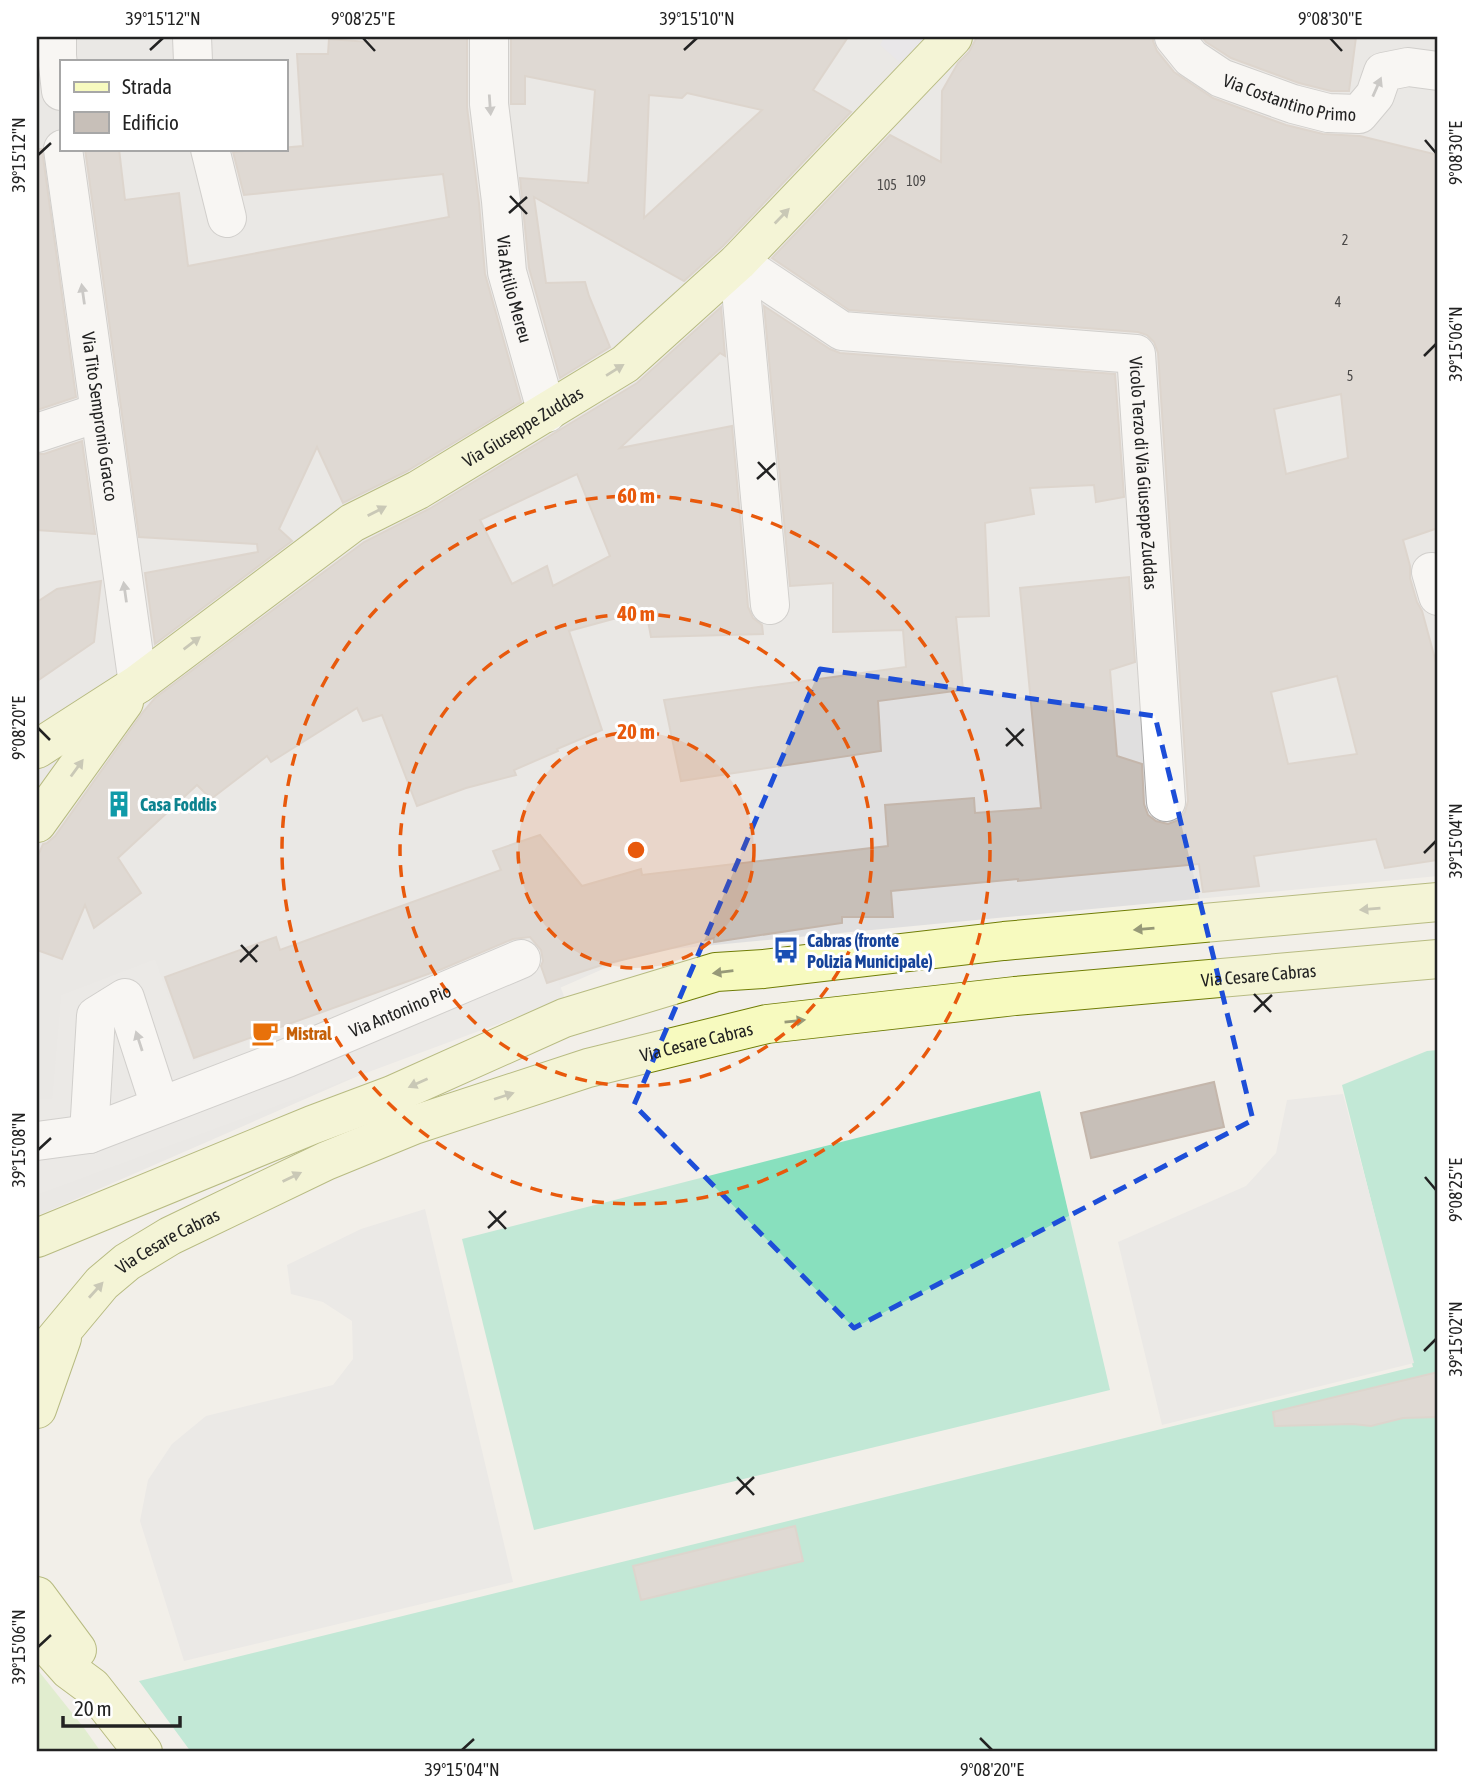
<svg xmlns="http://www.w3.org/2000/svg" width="1475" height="1789" viewBox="0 0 1475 1789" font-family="'Asap Condensed',sans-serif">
  <rect width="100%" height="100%" fill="#f2efe9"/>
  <!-- residential -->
  <path fill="#e0dfdf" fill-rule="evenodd" d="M 37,37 L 1438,37 L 1438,876 L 642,952 L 37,1216 ZM 61,61 L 285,61 L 285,149 L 61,149 Z"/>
  <!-- grass -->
  <polygon fill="#cdebb0" points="37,1669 84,1728 101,1752 37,1752"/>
  <!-- pitch -->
  <g fill="#88e0be">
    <polygon points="1438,1050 1438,1752 191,1752 139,1681 1413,1367 1342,1085 1427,1051"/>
    <polygon points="1040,1091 1110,1390 534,1530 462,1239"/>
  </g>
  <!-- parking -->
  <g fill="#e2e2e2">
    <polygon points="540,931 565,999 37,1195 37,1098 52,1099 61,995 155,959 193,1061"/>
    <polygon points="1343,1094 1414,1363 1162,1425 1118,1242 1246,1186 1276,1153 1287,1100"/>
    <polygon points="425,1209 513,1582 184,1661 140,1521 148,1480 172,1444 206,1416 333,1385 353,1359 352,1321 323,1302 291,1294 287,1265 361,1229"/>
  </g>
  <!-- plaza -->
  <polygon fill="#dddde8" points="884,37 933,37 906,68 880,45"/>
  <!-- building -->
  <g fill="#c7bfb8" stroke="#c4b6ab" stroke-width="2" fill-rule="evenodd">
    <polygon points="369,37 467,37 467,107 479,203 485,274 521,402 407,471 343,503 317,447 279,529 292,541 155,644 145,573 258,552 257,544 139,537 85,149 119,149 125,200 179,193 188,266 449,217 443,174 244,195 233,152 303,146 297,54 328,54 329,39 369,42"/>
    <path d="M 511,37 L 848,37 L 813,90 L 851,112 L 723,246 L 684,281 L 534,197 L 546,283 L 585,282 L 589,296 L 610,347 L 560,378 L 529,268 L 520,178 L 588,183 L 595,90 L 525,76 L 525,104 L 511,104 ZM 687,93 L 762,110 L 644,218 L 649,95 L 682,98 Z"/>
    <path d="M 977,37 L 1153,37 L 1153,41 L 1157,51 L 1174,72 L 1213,98 L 1286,125 L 1323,134 L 1360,136 L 1438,155 L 1438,528 L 1403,540 L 1410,566 L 1410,578 L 1417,602 L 1422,611 L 1438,670 L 1438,860 L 1385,868 L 1376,839 L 1254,856 L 1259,886 L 1203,892 L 1199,864 L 1018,881 L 1018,879 L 891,891 L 893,917 L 842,917 L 842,923 L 714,942 L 714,938 L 605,964 L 547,983 L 541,966 L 543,961 L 541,950 L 530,937 L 513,939 L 442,969 L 194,1058 L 165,977 L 276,937 L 280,950 L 501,870 L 493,851 L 540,835 L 582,886 L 641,869 L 642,875 L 888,846 L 885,805 L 974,798 L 975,813 L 1041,808 L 1020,588 L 1129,577 L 1135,662 L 1110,670 L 1117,756 L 1142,764 L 1144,804 L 1148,815 L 1156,821 L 1168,824 L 1179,820 L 1185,812 L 1188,801 L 1158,353 L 1154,342 L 1147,335 L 1138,332 L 849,310 L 772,258 L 890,135 L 941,162 L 942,91 L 958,63 L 969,52 ZM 1341,394 L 1348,458 L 1286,474 L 1274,409 ZM 1337,676 L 1357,754 L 1288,764 L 1271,692 Z"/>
    <polygon points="1202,37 1356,37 1349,91 1331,91 1299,83 1231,58 1206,42"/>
    <polygon points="37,149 42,149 76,397 37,410"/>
    <polygon points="764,306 830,349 840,353 1115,374 1124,497 1096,502 1094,485 1030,488 1034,514 985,523 989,616 956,617 963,690 878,701 881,751 681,781 664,700 906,667 903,630 833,632 833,583 790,586"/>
    <path d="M 721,307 L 725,356 L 720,353 L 620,448 L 732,426 L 748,607 L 753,618 L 762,625 L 763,634 L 651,637 L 646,610 L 569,631 L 602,730 L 557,749 L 558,751 L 514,770 L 516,775 L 466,788 L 417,806 L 382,715 L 363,721 L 357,708 L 271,762 L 267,756 L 211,799 L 197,785 L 118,858 L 141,893 L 94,928 L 85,905 L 62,959 L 37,950 L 37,858 L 43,844 L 47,843 L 55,836 L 143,712 L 155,698 L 364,542 L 429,509 L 637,383 ZM 577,474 L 610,556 L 553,586 L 547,566 L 512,584 L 480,520 Z"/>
    <polygon points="82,441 95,534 37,530 37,454 44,454"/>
    <polygon points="101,581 94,642 37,681 37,602 57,589"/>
    <polygon points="1214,1082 1224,1127 1091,1158 1081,1113"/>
    <polygon points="1438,1372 1438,1417 1403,1418 1371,1426 1353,1424 1275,1426 1273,1412"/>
    <polygon points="795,1526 803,1561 641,1600 633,1566"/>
  </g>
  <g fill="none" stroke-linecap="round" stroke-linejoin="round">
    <!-- street casing -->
    <g stroke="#a9a9a9" stroke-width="40">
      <g id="street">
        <polyline points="57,37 57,56 61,91"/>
        <polyline points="192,37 193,61"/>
        <path id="s1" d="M 489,37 L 489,104 L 501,201 L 507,272 L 547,413"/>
        <path id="s2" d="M 1174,37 L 1191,58 L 1221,78 L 1293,104 L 1328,113 L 1359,114 L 1375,95 L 1383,72 L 1408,67 L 1438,71"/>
        <path id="s3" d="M 63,149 L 138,684"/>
        <polyline points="210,149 227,218"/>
        <path id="s4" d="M 738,262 L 842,331 L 1136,354 L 1166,802"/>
        <polyline points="758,276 741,290 770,605"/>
        <polyline points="37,433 100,412"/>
        <polyline points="1431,572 1438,596"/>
        <polyline points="89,1134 96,1016 125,998 160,1106"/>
        <path id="s5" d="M 37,1141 L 89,1134 L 287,1058 L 521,959"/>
      </g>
    </g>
    <!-- secondary casing -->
    <g stroke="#707d05" stroke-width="40">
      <g id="secondary">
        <path id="s6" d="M 37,749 L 138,684 L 352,523 L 418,490 L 625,364 L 738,262 L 953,37"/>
        <polyline points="37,823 124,702"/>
        <polyline points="37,1238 312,1125 392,1095 564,1018 716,972 764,969 1004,941 1438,902"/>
        <path id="s7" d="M 37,1361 L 102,1283 L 127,1262 L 170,1236 L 326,1161 L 414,1125 L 588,1068 L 767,1024 L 1015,996 L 1438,959"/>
        <polyline points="37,1409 62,1338"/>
        <polyline points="37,1596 77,1650"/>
        <polyline points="37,1634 69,1670 92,1687 143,1752"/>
      </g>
    </g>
    <!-- street -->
    <use href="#street" stroke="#fff" stroke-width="38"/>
    <!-- secondary -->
    <use href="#secondary" stroke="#f7fabf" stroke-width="38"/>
  </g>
  <!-- one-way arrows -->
  <defs><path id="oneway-solid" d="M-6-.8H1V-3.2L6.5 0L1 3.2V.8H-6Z" transform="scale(1.75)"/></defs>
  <g fill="#9c9c9c">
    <use href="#oneway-solid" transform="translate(1377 87) rotate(-66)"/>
    <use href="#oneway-solid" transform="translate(490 105) rotate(86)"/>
    <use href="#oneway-solid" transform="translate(83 294) rotate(-98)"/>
    <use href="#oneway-solid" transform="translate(125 592) rotate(-98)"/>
    <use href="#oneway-solid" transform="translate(139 1041) rotate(-108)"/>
  </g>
  <g fill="#979978">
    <use href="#oneway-solid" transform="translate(782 216) rotate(-46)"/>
    <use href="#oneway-solid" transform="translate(615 370) rotate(-32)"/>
    <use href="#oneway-solid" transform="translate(377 511) rotate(-27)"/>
    <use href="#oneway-solid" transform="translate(192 643) rotate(-37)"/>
    <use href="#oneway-solid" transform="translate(77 768) rotate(-54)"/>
    <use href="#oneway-solid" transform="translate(1370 909) rotate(175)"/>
    <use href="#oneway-solid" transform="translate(1144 929) rotate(175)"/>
    <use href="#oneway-solid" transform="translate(723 972) rotate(173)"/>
    <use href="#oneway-solid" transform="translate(795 1021) rotate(-6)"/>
    <use href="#oneway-solid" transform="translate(418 1083) rotate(156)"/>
    <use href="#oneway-solid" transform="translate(504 1096) rotate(-18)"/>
    <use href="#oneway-solid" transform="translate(292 1177) rotate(-26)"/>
    <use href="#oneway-solid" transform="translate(96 1290) rotate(-48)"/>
  </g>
  <!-- marked area -->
  <path d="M0 0H1475V1789H0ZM 820,669 L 1155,716 L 1253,1120 L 854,1328 L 634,1105 Z" fill="#f2efe9" fill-opacity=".55" fill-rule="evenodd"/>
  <path fill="none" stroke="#1d4ed8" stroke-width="5" stroke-dasharray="14 9" stroke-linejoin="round" d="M 820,669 L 1155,716 L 1253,1120 L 854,1328 L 634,1105 Z"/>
  <!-- ticks -->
  <path fill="none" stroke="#222" stroke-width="2.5" d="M 363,38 L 375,51M 1330,38 L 1342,51M 150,50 L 163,38M 684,50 L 697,38M 1425,140 L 1436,153M 38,155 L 51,143M 510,196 L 527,214M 509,213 L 527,197M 1424,356 L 1436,344M 758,462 L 775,480M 757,479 L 775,463M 38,728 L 50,740M 1006,728 L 1023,746M 1006,746 L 1024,729M 1424,853 L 1436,841M 241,945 L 257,962M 240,962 L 258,945M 1254,994 L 1271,1012M 1254,1012 L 1272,995M 38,1150 L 51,1138M 1425,1177 L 1436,1190M 489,1211 L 506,1229M 488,1228 L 506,1211M 1424,1351 L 1436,1339M 737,1477 L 754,1495M 736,1494 L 754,1477M 38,1647 L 51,1635M 980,1738 L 992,1750M 462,1750 L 474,1739"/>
  <!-- distance rings -->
  <circle cx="636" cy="850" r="118" fill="#e8590c" fill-opacity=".12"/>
  <g fill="none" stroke="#e8590c" stroke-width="3.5" stroke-dasharray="12 9">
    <circle cx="636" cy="850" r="118"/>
    <circle cx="636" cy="850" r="236"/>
    <circle cx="636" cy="850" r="354"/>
  </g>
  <!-- icons -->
  <defs>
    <g id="building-bare" transform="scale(2.1)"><path d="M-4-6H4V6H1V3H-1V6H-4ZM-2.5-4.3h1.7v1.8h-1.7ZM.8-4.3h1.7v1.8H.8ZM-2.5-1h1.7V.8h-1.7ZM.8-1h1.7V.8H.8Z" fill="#0f9aa8" stroke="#fff" stroke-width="2.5" paint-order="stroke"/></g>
    <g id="bus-bare" transform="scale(2.1)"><path d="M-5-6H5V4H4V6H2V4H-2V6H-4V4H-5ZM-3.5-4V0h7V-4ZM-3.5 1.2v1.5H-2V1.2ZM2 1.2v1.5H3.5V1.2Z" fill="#1a4fb4" stroke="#fff" stroke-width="2.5" paint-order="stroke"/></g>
    <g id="cafe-bare" transform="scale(2.1)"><path d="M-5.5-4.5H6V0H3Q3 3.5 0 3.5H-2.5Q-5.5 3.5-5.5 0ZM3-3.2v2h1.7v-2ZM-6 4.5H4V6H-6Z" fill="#e8710a" stroke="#fff" stroke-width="2.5" paint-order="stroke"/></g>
  </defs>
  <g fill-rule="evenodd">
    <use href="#building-bare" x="119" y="804"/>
    <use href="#bus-bare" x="786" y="950"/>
    <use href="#cafe-bare" x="265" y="1033"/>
  </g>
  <g text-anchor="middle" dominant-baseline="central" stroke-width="6" stroke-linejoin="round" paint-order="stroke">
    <!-- number labels -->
    <g font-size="14" fill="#4b4948">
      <text x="916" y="181">109</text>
      <text x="887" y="185">105</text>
      <text x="1345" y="240">2</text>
      <text x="1338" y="302">4</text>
      <text x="1350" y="376">5</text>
    </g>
    <!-- street labels -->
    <g font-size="18" fill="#222" stroke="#fff">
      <text stroke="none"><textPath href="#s2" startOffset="135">Via Costantino Primo</textPath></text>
      <text stroke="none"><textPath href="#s1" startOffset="254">Via Attilio Mereu</textPath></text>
      <text stroke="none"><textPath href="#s3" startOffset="270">Via Tito Sempronio Gracco</textPath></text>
      <text stroke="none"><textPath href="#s6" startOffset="584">Via Giuseppe Zuddas</textPath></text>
      <text stroke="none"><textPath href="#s4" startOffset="539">Vicolo Terzo di Via Giuseppe Zuddas</textPath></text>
      <text stroke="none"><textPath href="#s7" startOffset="1314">Via Cesare Cabras</textPath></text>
      <text stroke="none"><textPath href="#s5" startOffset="387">Via Antonino Pio</textPath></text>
      <text stroke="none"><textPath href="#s7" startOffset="747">Via Cesare Cabras</textPath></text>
      <text stroke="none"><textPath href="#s7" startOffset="180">Via Cesare Cabras</textPath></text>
    </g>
    <!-- culture labels -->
    <g font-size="18" font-weight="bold" fill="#0d838f" stroke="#fff" text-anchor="start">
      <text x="140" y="804">Casa Foddis</text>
    </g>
    <!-- transit labels -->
    <g font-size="18" font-weight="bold" fill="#164399" stroke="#fff" text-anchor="start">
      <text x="807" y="940">Cabras (fronte<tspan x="807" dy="21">Polizia Municipale)</tspan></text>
    </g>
    <!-- food labels -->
    <g font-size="18" font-weight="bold" fill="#c56008" stroke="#fff" text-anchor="start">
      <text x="286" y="1033">Mistral</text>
    </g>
  </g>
  <circle cx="636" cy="850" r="10" fill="#e8590c" stroke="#fff" stroke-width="3.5"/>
  <g font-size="21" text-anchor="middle" font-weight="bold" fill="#e8590c" stroke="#fff" stroke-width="6" stroke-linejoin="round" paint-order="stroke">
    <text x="636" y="503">60 m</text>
    <text x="636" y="621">40 m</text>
    <text x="636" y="739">20 m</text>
  </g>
  <!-- border -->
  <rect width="1475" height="1789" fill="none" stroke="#ffffff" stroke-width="77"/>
  <!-- legend -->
  <rect x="60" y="60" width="228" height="91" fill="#ffffff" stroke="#a7a7a7" stroke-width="2"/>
  <rect x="74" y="82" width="35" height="10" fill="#f7fabf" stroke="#a7a7a7" stroke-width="2"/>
  <text x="122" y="94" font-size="21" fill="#222222">Strada</text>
  <rect x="74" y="112" width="35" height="21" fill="#c7bfb8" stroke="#a7a7a7" stroke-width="2"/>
  <text x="122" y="130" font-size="21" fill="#222222">Edificio</text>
  <!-- scale -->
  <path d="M63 1716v10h117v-10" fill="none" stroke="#222222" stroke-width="3.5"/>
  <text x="74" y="1716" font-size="21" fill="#222222" stroke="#ffffff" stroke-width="5" paint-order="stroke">20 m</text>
  <rect x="38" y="38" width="1398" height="1712" fill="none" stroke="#222" stroke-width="2.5"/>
  <g font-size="18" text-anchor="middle" fill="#222">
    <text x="163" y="25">39°15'12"N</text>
    <text x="363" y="25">9°08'25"E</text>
    <text x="697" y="25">39°15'10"N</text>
    <text x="1330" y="25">9°08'30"E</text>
    <text transform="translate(1456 153) rotate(-90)" y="6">9°08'30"E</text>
    <text transform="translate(19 155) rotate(-90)" y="6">39°15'12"N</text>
    <text transform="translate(1456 344) rotate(-90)" y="6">39°15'06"N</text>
    <text transform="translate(19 728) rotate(-90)" y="6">9°08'20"E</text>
    <text transform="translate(1456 841) rotate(-90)" y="6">39°15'04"N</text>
    <text transform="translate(19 1150) rotate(-90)" y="6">39°15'08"N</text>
    <text transform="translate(1456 1190) rotate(-90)" y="6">9°08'25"E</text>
    <text transform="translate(1456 1339) rotate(-90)" y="6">39°15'02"N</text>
    <text transform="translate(19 1647) rotate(-90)" y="6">39°15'06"N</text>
    <text x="462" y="1776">39°15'04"N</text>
    <text x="992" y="1776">9°08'20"E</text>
  </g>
</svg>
